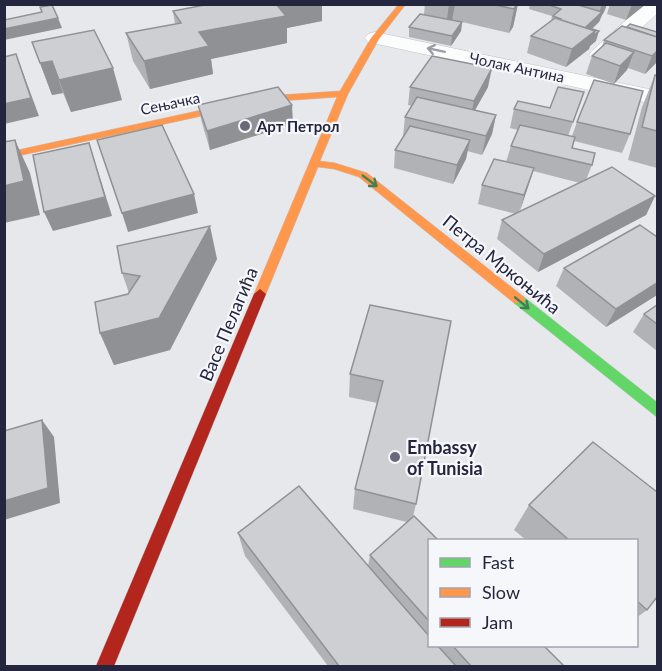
<svg xmlns="http://www.w3.org/2000/svg" width="662" height="671" viewBox="0 0 662 671" font-family="Lato,sans-serif">
  <rect width="100%" height="100%" fill="#e7e8ec"/>
  <g fill="none" stroke-linecap="round" stroke-linejoin="round">
    <!-- street casing -->
    <g stroke="#c4c5ca" stroke-width="1">
      <g id="street">
        <polygon points="644,4 658,4 658,13 606,59 599,61 592,59 589,55 592,51"/>
        <polygon points="375,32 658,91 658,105 368,42 365,38 368,34"/>
      </g>
    </g>
    <!-- fast casing -->
    <g stroke="#c3c4ca" stroke-width="1">
      <polygon id="fast" points="519,295 524,297 658,403 658,418 514,303 513,300"/>
    </g>
    <!-- slow casing -->
    <g stroke="#c3c4ca" stroke-width="1">
      <polygon id="slow" points="399,4 406,4 379,39 348,94 320,161 335,163 367,173 524,297 525,300 524,303 514,303 359,177 334,169 318,167 266,294 260,299 255,297 254,294 337,97 266,102 4,159 4,153 266,96 340,91 371,38"/>
    </g>
    <!-- jam casing -->
    <g stroke="#c3c4ca" stroke-width="1">
      <polygon id="jam" points="260,289 266,294 114,666 96,666 254,294"/>
    </g>
    <!-- street -->
    <use href="#street" fill="#fbfcfc" fill-rule="evenodd"/>
    <!-- fast -->
    <use href="#fast" fill="#63d668" fill-rule="evenodd"/>
    <!-- slow -->
    <use href="#slow" fill="#ff974d" fill-rule="evenodd"/>
    <!-- jam -->
    <use href="#jam" fill="#b3261e" fill-rule="evenodd"/>
  </g>
  <!-- wall -->
  <g fill="#b1b2b5" fill-rule="evenodd">
    <polygon points="210,4 322,4 322,21 287,28 287,43 211,59 213,74 150,89 133,61 126,33 175,24 173,11"/>
    <polygon points="425,4 518,4 513,27 509,33 462,22 461,31 451,46 409,37 409,27 424,14"/>
    <polygon points="530,4 607,4 604,12 602,15 599,22 592,29 596,41 590,46 589,49 566,67 527,53 531,36 551,21 552,16 529,9"/>
    <polygon points="610,4 646,4 626,20 607,14"/>
    <polygon points="622,26 657,62 645,74 628,68 614,84 586,74 592,56 602,47 604,40"/>
    <polygon points="32,42 122,100 71,112 63,93 52,95"/>
    <polygon points="655,75 657,76 657,168 628,160 642,107"/>
    <polygon points="410,87 488,87 475,110 496,115 492,134 482,155 467,151 466,159 453,184 394,168 395,150 404,136 403,136 405,117 412,106 408,105"/>
    <path d="M 584,92 L 568,136 L 572,136 L 577,122 L 630,134 L 622,153 L 574,141 L 572,148 L 592,165 L 586,180 L 655,196 L 646,215 L 538,272 L 497,239 L 502,220 L 516,214 L 478,204 L 482,185 L 506,162 L 511,146 L 518,130 L 510,128 L 514,109 L 550,108 ZM 533,171 L 580,183 L 519,212 Z"/>
    <polygon points="198,105 293,124 210,150 202,123"/>
    <polygon points="657,237 657,295 606,327 556,286 564,268"/>
    <polygon points="217,259 170,350 114,365 100,333 129,293 122,273"/>
    <polygon points="370,305 416,504 413,517 429,540 429,645 543,645 564,666 328,666 245,556 238,533 368,566 370,555 407,522 353,509 355,489 377,403 349,397 350,374"/>
    <polygon points="657,305 657,351 633,332 644,314"/>
    <polygon points="593,442 657,492 657,597 647,610 636,618 636,540 526,540 514,530 529,505"/>
  </g>
  <!-- shaded-wall -->
  <g fill="#909194">
    <polygon points="275,4 322,4 322,21 287,28 287,43 211,59 213,74 150,89 144,61 199,32"/>
    <polygon points="449,4 455,4 452,20 446,27"/>
    <polygon points="518,4 513,27 509,33 514,9"/>
    <polygon points="602,4 607,4 604,12 602,15 599,22 585,35 586,27 598,16"/>
    <polygon points="632,4 646,4 626,20"/>
    <polygon points="58,18 62,28 4,40 4,29"/>
    <polygon points="462,22 461,31 451,46 452,36"/>
    <polygon points="595,31 599,31 596,41 590,46 589,49 566,67 572,49"/>
    <polygon points="657,51 657,62 645,74 652,56"/>
    <polygon points="634,52 627,70 614,84 620,66"/>
    <polygon points="16,54 39,116 4,124 4,104"/>
    <polygon points="52,61 63,93 52,95 40,63"/>
    <polygon points="113,68 122,100 71,112 59,80"/>
    <polygon points="492,68 488,87 470,119 474,101"/>
    <polygon points="292,105 293,124 210,150 207,131"/>
    <polygon points="496,115 492,134 482,155 486,136"/>
    <polygon points="15,140 30,173 40,215 4,223 4,186"/>
    <polygon points="470,140 466,159 453,184 457,165"/>
    <polygon points="89,143 112,216 53,231 44,212"/>
    <polygon points="534,168 528,187 519,214 524,195"/>
    <polygon points="194,194 198,213 128,232 122,213"/>
    <polygon points="655,196 646,215 538,272 544,254"/>
    <polygon points="210,226 217,259 170,350 114,365 100,333"/>
    <polygon points="657,283 657,295 606,327 616,309"/>
    <polygon points="42,420 54,437 60,503 4,520 4,501"/>
  </g>
  <!-- building -->
  <g fill="#cecfd3" stroke="#909194" stroke-width="1.5">
    <polygon points="210,4 276,4 286,16 199,32 209,46 144,61 126,33 181,23 173,11"/>
    <polygon points="491,4 517,4 514,9"/>
    <polygon points="546,4 575,4 602,12 586,27 599,31 593,36 595,31 560,20 561,19 553,16 561,9"/>
    <polygon points="52,5 58,18 4,29 4,20 42,12 40,7"/>
    <polygon points="420,14 462,22 452,36 409,27"/>
    <polygon points="555,18 595,31 572,49 531,36"/>
    <polygon points="630,24 657,32 657,37 627,27"/>
    <polygon points="622,26 657,37 657,51 652,56 604,40"/>
    <polygon points="94,30 113,68 59,80 52,61 40,63 32,42"/>
    <polygon points="606,43 634,52 620,66 592,56"/>
    <polygon points="16,54 31,98 4,104 4,57"/>
    <polygon points="432,56 492,68 474,101 410,87"/>
    <polygon points="655,75 657,76 657,131 642,127"/>
    <polygon points="594,80 643,91 630,134 577,122"/>
    <polygon points="278,87 292,105 207,131 198,105"/>
    <polygon points="558,87 584,92 573,122 514,109 518,101 550,108"/>
    <polygon points="417,97 496,115 486,136 405,117"/>
    <polygon points="162,125 194,194 122,213 97,140"/>
    <polygon points="520,125 575,137 572,148 595,153 592,165 511,146"/>
    <polygon points="410,126 470,140 457,165 395,150"/>
    <polygon points="15,140 24,181 4,186 4,142"/>
    <polygon points="89,143 105,197 44,212 33,155"/>
    <polygon points="494,159 534,168 524,195 482,185"/>
    <polygon points="612,167 655,196 544,254 502,220"/>
    <polygon points="640,225 657,237 657,283 616,309 564,268"/>
    <polygon points="210,226 159,318 100,333 95,302 128,294 140,276 122,273 117,246"/>
    <polygon points="370,305 451,321 416,504 355,489 383,381 350,374"/>
    <polygon points="657,305 657,324 644,314"/>
    <polygon points="42,420 48,488 4,501 4,431"/>
    <polygon points="593,442 657,492 657,597 647,610 636,600 636,540 569,540 529,505"/>
    <polygon points="299,486 429,636 429,645 437,645 456,666 339,666 238,533"/>
    <polygon points="414,516 438,540 429,540 429,621 370,555"/>
    <polygon points="452,645 543,645 564,666 471,666"/>
  </g>
  <!-- one-way arrows -->
  <defs><path id="oneway-shaft" d="M-6 0H5M1.5-3L5.5 0L1.5 3" fill="none" stroke-width="1.6" stroke-linecap="round" stroke-linejoin="round" transform="scale(1.5)"/></defs>
  <use stroke="#9a9ca7" href="#oneway-shaft" transform="translate(436 50) rotate(-168)"/>
  <g stroke="#447e54">
    <use href="#oneway-shaft" transform="translate(370 181) rotate(37)"/>
    <use href="#oneway-shaft" transform="translate(522 303) rotate(39)"/>
  </g>
  <!-- markers -->
  <g fill="#686a7c" stroke="#f6f7fa" stroke-width="2">
    <circle cx="245" cy="126" r="6"/>
    <circle cx="395" cy="457" r="6"/>
  </g>
  <g text-anchor="middle" dominant-baseline="central" stroke-width="4.5" stroke-linejoin="round" paint-order="stroke">
    <!-- far-street labels -->
    <g font-size="15" fill="#242640" stroke="#f6f7fa">
      <text transform="translate(517 67) rotate(12)">Чолак Антина</text>
      <text transform="translate(170 103) rotate(-12)">Сењачка</text>
    </g>
    <!-- far-poi labels -->
    <g font-size="15" font-weight="bold" fill="#242640" stroke="#f6f7fa" text-anchor="start">
      <text x="257" y="126">Арт Петрол</text>
    </g>
    <!-- street labels -->
    <g font-size="18" fill="#242640" stroke="#f6f7fa">
      <text transform="translate(502 264) rotate(39)">Петра Мркоњића</text>
      <text transform="translate(228 324) rotate(-67)">Васе Пелагића</text>
    </g>
    <!-- poi labels -->
    <g font-size="18" font-weight="bold" fill="#242640" stroke="#f6f7fa" text-anchor="start">
      <text x="407" y="447">Embassy<tspan x="407" dy="21">of Tunisia</tspan></text>
    </g>
  </g>
  <!-- border -->
  <rect width="662" height="671" fill="none" stroke="#242640" stroke-width="12"/>
  <!-- legend -->
  <rect x="428" y="539" width="210" height="108" fill="#f6f7fa" stroke="#a2a3b0" stroke-width="1.5"/>
  <rect x="440" y="558" width="30" height="9" fill="#63d668" stroke="#a2a3b0" stroke-width="1.5"/>
  <text x="482" y="569" font-size="18" fill="#242640">Fast</text>
  <rect x="440" y="588" width="30" height="9" fill="#ff974d" stroke="#a2a3b0" stroke-width="1.5"/>
  <text x="482" y="599" font-size="18" fill="#242640">Slow</text>
  <rect x="440" y="618" width="30" height="9" fill="#b3261e" stroke="#a2a3b0" stroke-width="1.5"/>
  <text x="482" y="629" font-size="18" fill="#242640">Jam</text>
</svg>
